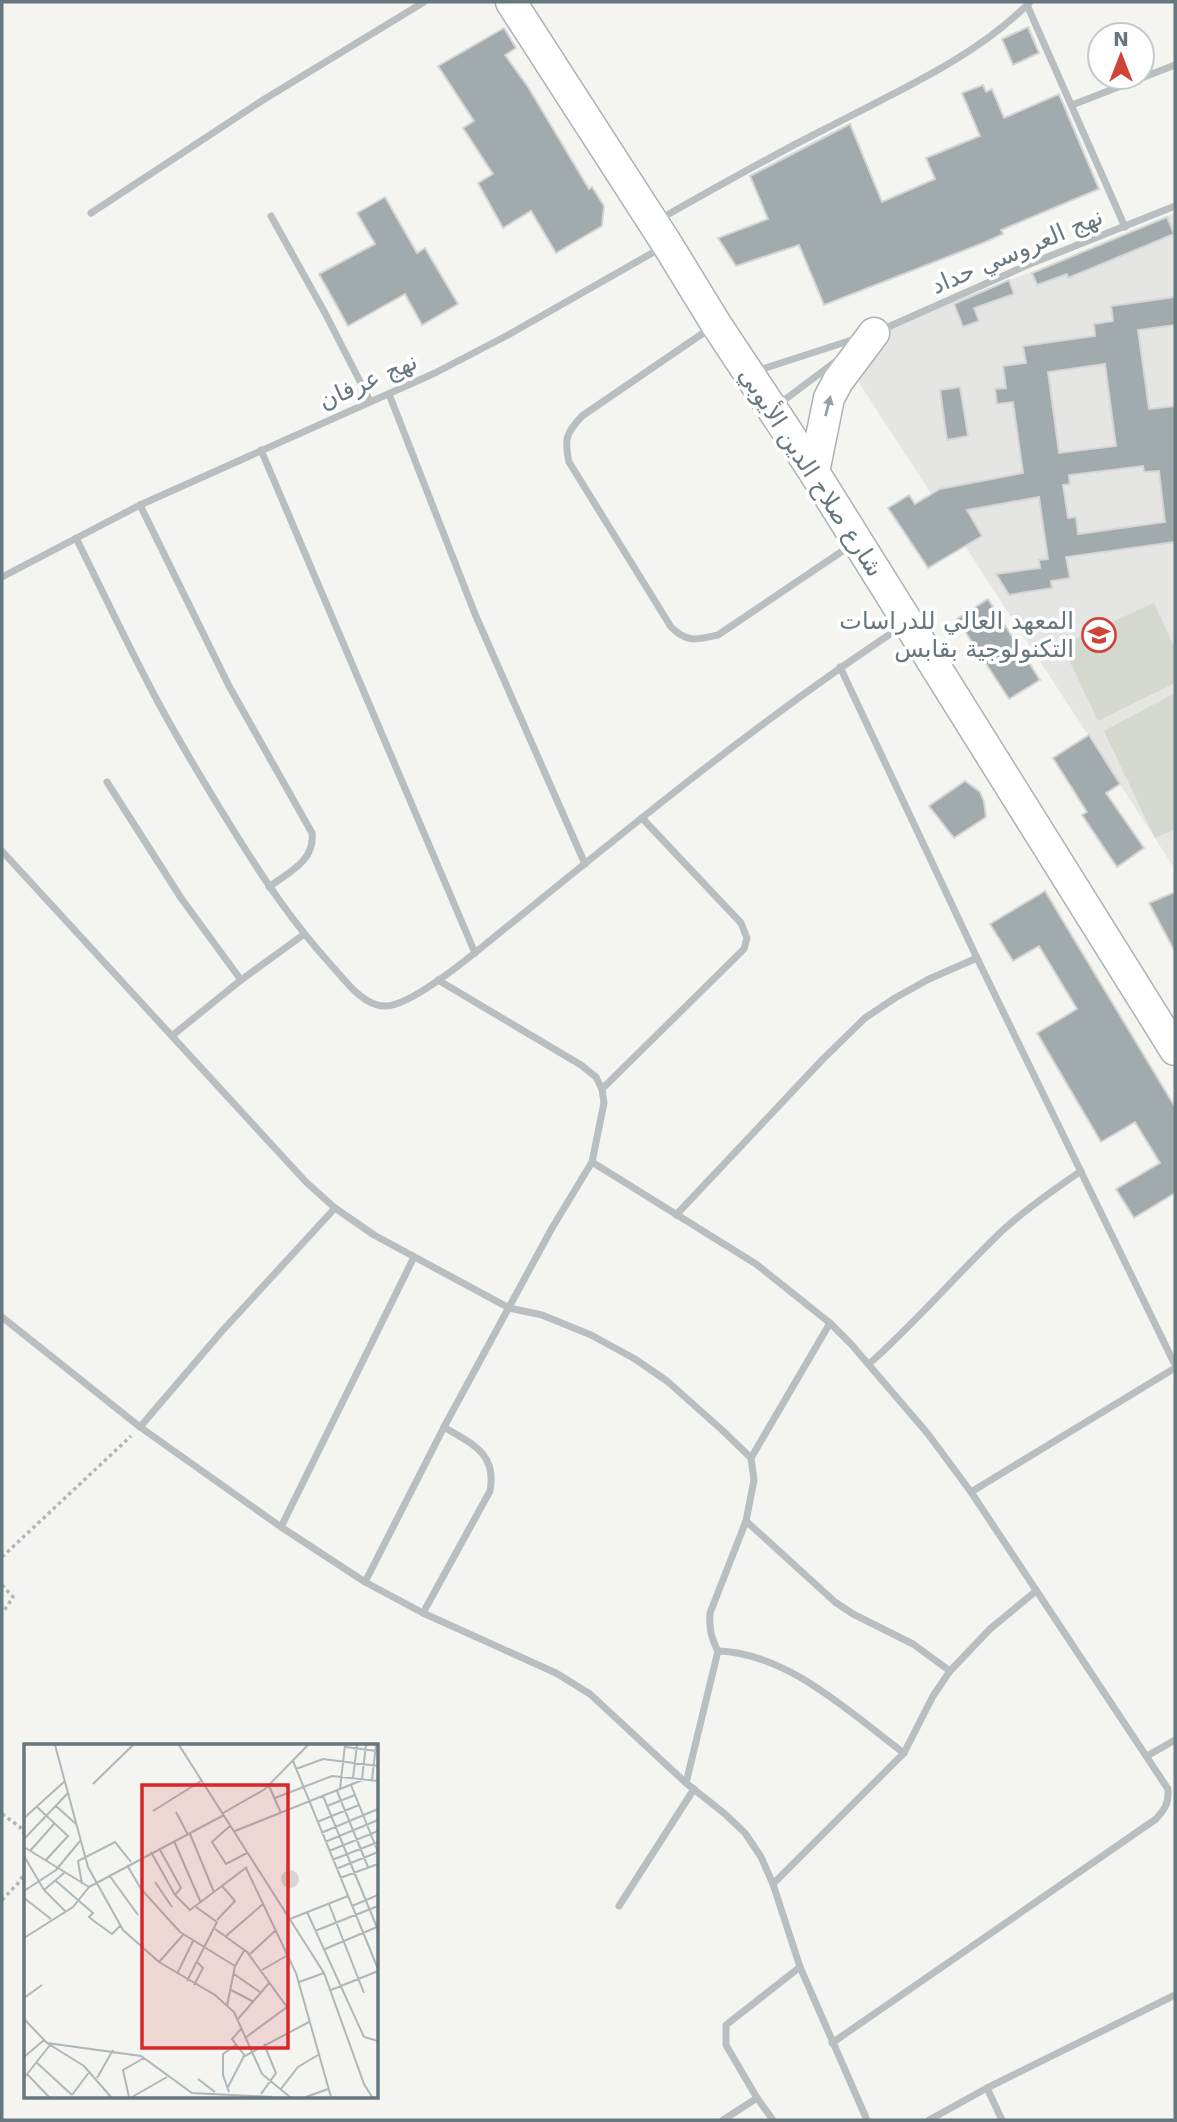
<svg xmlns="http://www.w3.org/2000/svg" width="1177" height="2122" viewBox="0 0 1177 2122" font-family="'DejaVu Sans','Noto Naskh Arabic',sans-serif">
  <rect width="100%" height="100%" fill="#f4f4f1"/>
  <!-- built -->
  <polygon fill="#e5e5e4" points="1175,213 1175,869 854,375 863,339 945,304 1061,261"/>
  <!-- green -->
  <g fill="#d4d8d0">
    <polygon points="1154,603 1175,649 1175,683 1098,721 1062,645"/>
    <polygon points="1175,693 1175,829 1155,838 1104,731"/>
  </g>
  <!-- building -->
  <g fill="#a1aaad" stroke="#d5d5d3" stroke-width="2" fill-rule="evenodd">
    <polygon points="1028,27 1039,53 1013,65 1002,39"/>
    <polygon points="504,28 516,48 505,55 528,87 589,189 592,187 604,206 602,226 556,253 531,211 503,228 478,183 493,174 463,128 474,121 438,66"/>
    <polygon points="983,85 986,92 992,89 1004,118 1059,94 1099,189 1001,230 1003,234 983,243 824,305 799,245 736,266 718,238 768,219 750,176 850,124 882,202 935,179 926,158 980,136 962,93"/>
    <polygon points="385,197 417,253 425,248 458,304 422,325 405,294 348,326 319,274 375,244 357,213"/>
    <polygon points="1167,217 1174,234 1068,278 1067,274 1037,285 1032,273"/>
    <polygon points="1009,280 1014,294 974,308 979,321 963,327 954,304"/>
    <path d="M 1175,297 L 1175,325 L 1138,330 L 1149,409 L 1175,406 L 1175,542 L 1066,557 L 1070,578 L 1051,581 L 1052,588 L 1009,595 L 996,574 L 1040,568 L 1039,560 L 1048,559 L 1039,497 L 967,510 L 982,536 L 928,568 L 888,508 L 909,495 L 915,504 L 940,489 L 1023,473 L 1013,402 L 997,404 L 995,389 L 1006,388 L 1003,366 L 1026,363 L 1023,346 L 1095,336 L 1094,324 L 1113,321 L 1111,306 ZM 1105,364 L 1116,446 L 1059,453 L 1048,372 ZM 1143,466 L 1144,472 L 1159,471 L 1165,522 L 1078,534 L 1076,517 L 1068,518 L 1063,485 L 1070,484 L 1069,475 Z"/>
    <polygon points="960,387 968,436 947,440 940,390"/>
    <polygon points="988,599 1040,680 1009,699 957,619"/>
    <polygon points="1089,735 1120,784 1106,793 1144,848 1117,867 1082,815 1087,812 1053,758"/>
    <polygon points="965,781 980,792 984,802 986,817 954,838 929,806"/>
    <polygon points="1045,891 1175,1107 1175,1193 1134,1218 1116,1189 1160,1163 1135,1122 1101,1142 1037,1033 1077,1009 1039,946 1013,961 990,924"/>
    <polygon points="1175,892 1175,952 1149,903"/>
  </g>
  <g fill="none" stroke-linecap="round" stroke-linejoin="round">
    <!-- secondary casing -->
    <g stroke="#abb2b5" stroke-width="33">
      <g id="secondary">
        <polyline points="511,2 667,244 716,324 814,472 1175,1050"/>
        <polyline points="814,472 829,398 838,381 874,333"/>
      </g>
    </g>
    <!-- path -->
    <g stroke="#b3b7b8" stroke-width="3.5" stroke-dasharray="3.5 3.5" stroke-linecap="butt">
      <polyline points="2,1557 131,1436"/>
      <polyline points="2,1585 13,1597 2,1614"/>
      <polyline points="2,1814 20,1827 26,1837"/>
      <polyline points="2,1900 20,1881 26,1870"/>
    </g>
    <!-- street -->
    <g stroke="#b9bec0" stroke-width="7">
      <polyline points="1027,5 1125,227"/>
      <polyline points="1072,105 1175,65"/>
      <polyline points="91,213 263,100 424,2"/>
      <polyline points="271,216 325,313 370,401"/>
      <path d="M 660,219 C 715,188 769,157 825,129 C 895,92 974,59 1030,2"/>
      <path d="M 712,327 L 582,416 C 566,433 564,439 569,462 L 671,627 C 687,643 697,640 718,635 L 850,546"/>
      <polyline points="879,331 1030,264 1175,206"/>
      <polyline points="756,371 858,338"/>
      <polyline points="389,394 475,614 585,864"/>
      <polyline points="779,404 839,359"/>
      <polyline points="261,450 475,953"/>
      <path d="M 140,505 L 229,686 L 312,833 C 315,861 289,872 269,887"/>
      <path d="M 76,538 C 103,592 129,648 158,702 C 181,745 206,786 232,828 C 263,878 292,922 332,966 C 345,980 362,1005 384,1006 C 409,1008 471,956 492,939 C 626,830 759,720 904,625"/>
      <polyline points="2,577 140,505 435,373 508,335 661,248"/>
      <polyline points="840,667 977,958 1175,1365"/>
      <polyline points="107,782 181,898 241,980"/>
      <polyline points="2,851 271,1144 306,1182 335,1208 374,1235 509,1308 542,1315 591,1335 635,1359 667,1381 722,1430 751,1458"/>
      <polyline points="173,1035 241,980 303,935"/>
      <polyline points="602,1089 744,949 747,938 741,923 642,818"/>
      <path d="M 592,1162 L 756,1264 L 830,1323 L 851,1344 L 928,1434 L 971,1492 L 1168,1789 C 1169,1803 1165,1809 1156,1819 L 832,2043"/>
      <polyline points="676,1215 823,1059 865,1018 895,998 929,979 977,958"/>
      <polyline points="2,1317 140,1427 281,1527 365,1582 423,1613 556,1673 590,1694 686,1783 725,1814 745,1833 761,1857 773,1884 800,1967 867,2120"/>
      <path d="M 869,1364 C 916,1322 957,1274 1003,1230 C 1027,1208 1054,1190 1081,1171"/>
      <polyline points="140,1427 223,1330 335,1208"/>
      <polyline points="971,1492 1175,1368"/>
      <polyline points="746,1521 835,1602 853,1614 913,1644 950,1671"/>
      <polyline points="281,1527 414,1257"/>
      <polyline points="365,1582 444,1427 552,1228 592,1162 604,1103 602,1089 596,1077 581,1065 438,980"/>
      <path d="M 423,1613 L 490,1491 C 497,1453 472,1444 444,1427"/>
      <path d="M 718,1651 C 788,1653 850,1713 904,1753"/>
      <polyline points="1147,1756 1175,1740"/>
      <path d="M 686,1783 L 718,1651 C 711,1638 709,1628 710,1613 L 746,1521 L 754,1480 L 751,1458 L 830,1323"/>
      <polyline points="773,1884 904,1753 933,1696 950,1671 990,1629 1036,1591"/>
      <polyline points="619,1906 694,1789"/>
      <polyline points="987,2088 1002,2120"/>
      <polyline points="723,2120 757,2098"/>
      <polyline points="773,2120 757,2098 726,2045 726,2025 800,1967"/>
      <polyline points="929,2120 987,2088 1175,1995"/>
    </g>
    <!-- secondary -->
    <use href="#secondary" stroke="#fff" stroke-width="30"/>
  </g>
  <!-- one-way arrows -->
  <defs><path id="oneway-solid" d="M-6-.8H1V-3.2L6.5 0L1 3.2V.8H-6Z" transform="scale(1.75)"/></defs>
  <use fill="#94a0a5" href="#oneway-solid" transform="translate(828 406) rotate(-76)"/>
  <!-- icons -->
  <defs>
    <g id="university-ring" transform="scale(1.75)"><circle r="9.5" fill="#fff" stroke="#cf4436" stroke-width="1.5"/><path d="M0-5L7-2L0 1L-7-2ZM-4 1L0 2.5L4 1V4Q0 6-4 4Z" fill="#cf4436"/></g>
  </defs>
  <g fill-rule="evenodd">
    <use href="#university-ring" x="1099" y="635"/>
  </g>
  <g text-anchor="middle" dominant-baseline="central" stroke-width="7" stroke-linejoin="round" paint-order="stroke">
    <!-- street labels -->
    <g font-size="24" fill="#66777e" stroke="#fff">
      <text transform="translate(1017 251) rotate(-23)">نهج العروسي حداد</text>
      <text transform="translate(368 381) rotate(-24)">نهج عرفان</text>
      <text transform="translate(811 472) rotate(57)">شارع صلاح الدين الأيوبي</text>
    </g>
    <!-- poi labels -->
    <g font-size="24" fill="#66777e" stroke="#fff" text-anchor="end">
      <text x="1074" y="621">المعهد العالي للدراسات<tspan x="1074" dy="28">التكنولوجية بقابس</tspan></text>
    </g>
  </g>
  <!-- overview -->
  <g transform="translate(24 1744)">
    <rect width="354" height="354" fill="#f4f4f1"/>
    <path d="M257 135a9 9 0 1 1 18 0a9 9 0 1 1-18 0Z" fill="#d4d8d0"/>
    <path fill="none" stroke="#aeb7b9" stroke-width="2" d="M 31,1 L 64,123 L 99,186 L 135,218 L 191,251 L 210,268 L 238,330 L 266,353M 155,1 L 300,229 L 340,340 L 348,353M 321,3 L 353,7M 269,17 L 354,225M 272,25 L 299,15 L 354,22M 329,34 L 333,1M 338,35 L 342,1M 348,36 L 352,1M 69,40 L 109,1M 327,41 L 354,108M 245,42 L 257,69M 316,45 L 321,1M 313,47 L 344,123M 299,52 L 354,186M 251,54 L 308,32 L 354,37M 12,62 L 44,92 L 21,117M 32,62 L 52,80M 303,62 L 331,51M 129,67 L 177,37M 152,68 L 164,91M 199,69 L 241,45 L 284,1M 0,74 L 41,37M 293,78 L 335,61M 207,81 L 188,98 L 202,120 L 223,109M 211,87 L 341,35M 297,89 L 354,65M 166,90 L 190,148M 0,95 L 44,49M 150,97 L 177,159M 301,98 L 354,76M 0,103 L 65,143M 135,104 L 157,144 L 151,151M 6,107 L 30,80M 305,107 L 354,87M 127,108 L 151,151 L 166,166 L 223,123M 0,112 L 20,146 L 41,167M 308,116 L 354,98M 103,121 L 117,145 L 156,188 L 211,222M 222,124 L 272,229 L 307,353M 312,125 L 354,108M 85,131 L 114,171M 316,134 L 354,120M 32,137 L 69,169 L 65,173 L 70,177 L 88,190 L 96,182M 131,138 L 148,163M 58,140 L 54,117 L 91,98 L 107,118M 65,143 L 200,71M 20,146 L 40,129M 0,147 L 32,126 L 56,97M 0,154 L 27,175M 305,160 L 340,249M 328,162 L 354,151M 283,168 L 340,293 L 354,297M 266,175 L 324,152M 193,176 L 211,157 L 198,142M 191,185 L 223,208 L 263,263 L 221,294M 291,187 L 354,162M 202,192 L 239,160M 0,194 L 49,163 L 65,143M 301,205 L 353,183M 226,210 L 252,186M 135,218 L 159,191M 238,226 L 264,211M 153,230 L 169,197M 210,230 L 236,248M 163,237 L 193,178 L 172,163M 275,238 L 300,229M 170,241 L 179,224 L 173,218M 207,246 L 230,258M 307,246 L 354,227M 0,254 L 18,241M 203,262 L 211,222 L 221,205M 0,275 L 23,299 L 60,322 L 87,353M 214,275 L 246,238M 217,285 L 208,295 L 221,312 L 285,278M 23,299 L 117,312 L 168,349 L 249,353M 0,313 L 20,296M 12,318 L 48,351M 3,330 L 25,353M 0,334 L 26,301M 73,334 L 89,306M 174,335 L 191,348M 204,343 L 220,312M 256,346 L 274,323 L 294,311M 205,348 L 199,331 L 199,310 L 212,301M 237,350 L 252,329 L 240,300M 48,351 L 66,327M 105,353 L 99,326 L 120,314M 108,353 L 143,333M 282,353 L 304,345"/>
    <path fill="#d62828" fill-opacity="0.15" stroke="#d62828" stroke-width="3.5" d="M 118,41 L 264,41 L 264,304 L 118,304 Z"/>
    <rect width="354" height="354" fill="none" stroke="#66777e" stroke-width="3.5"/>
  </g>
  <!-- border -->
  <rect width="1177" height="2122" fill="none" stroke="#66777e" stroke-width="7"/>
  <!-- north arrow -->
  <g transform="translate(1121 56)"><circle r="33" fill="#ffffff" stroke="#c2c9cb" stroke-width="2"/>
  <path d="M0-5L12 26L0 18L-12 26Z" fill="#cf4436"/>
  <text y="-10" font-size="19" font-weight="bold" text-anchor="middle" fill="#66777e">N</text>
  </g>
</svg>
